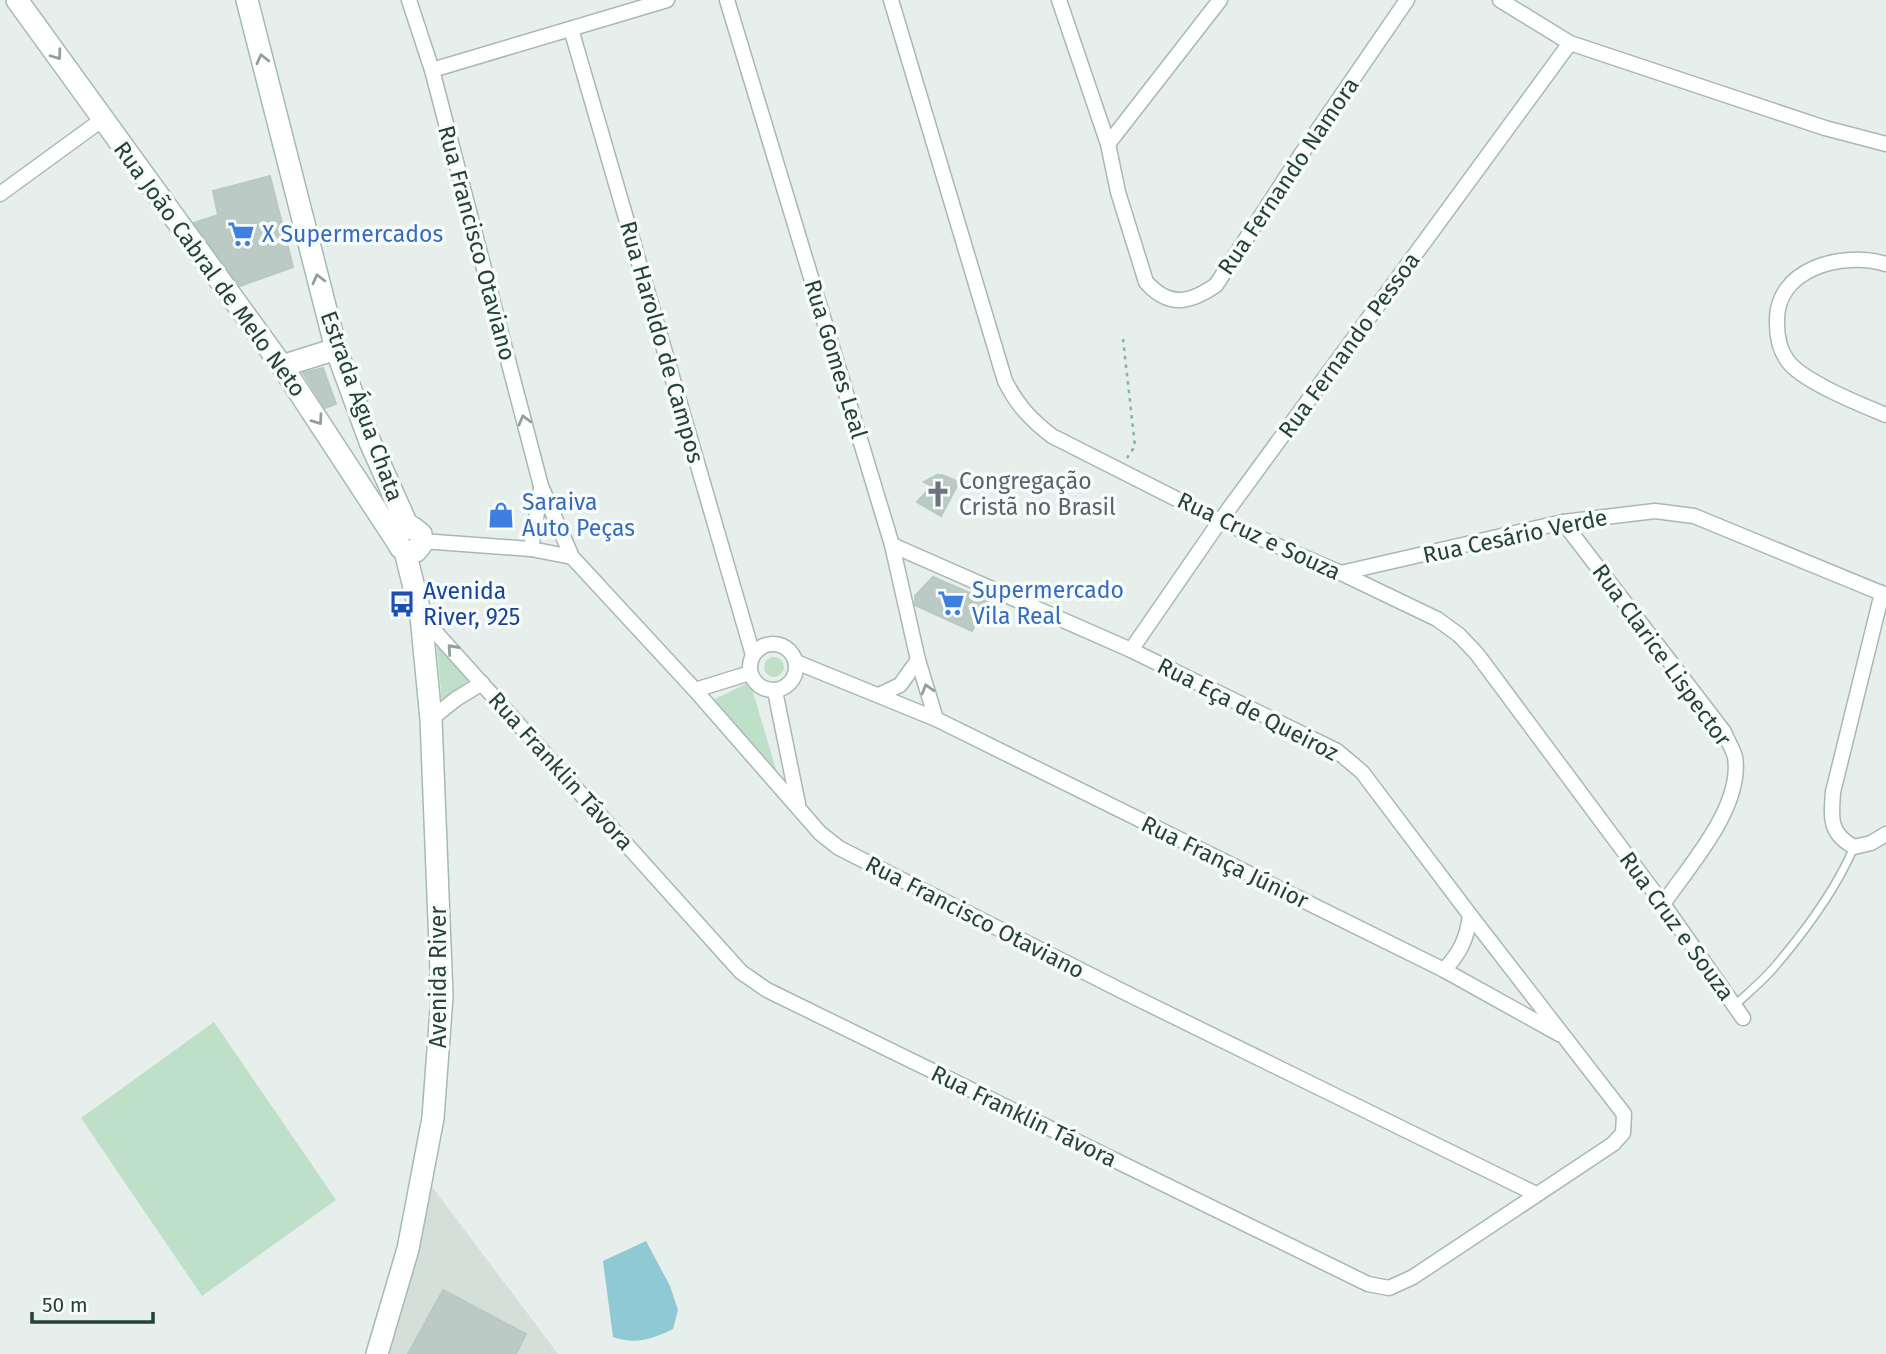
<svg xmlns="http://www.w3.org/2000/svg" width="1886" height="1354" viewBox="0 0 1886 1354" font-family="'Fira Sans',sans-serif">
  <rect width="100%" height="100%" fill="#e6efeb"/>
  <!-- built -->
  <polygon fill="#d4dfda" points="430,1184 558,1354 384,1354"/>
  <!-- green -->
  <g fill="#bfe0c8">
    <polygon points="436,639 469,680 442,701"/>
    <circle cx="774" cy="667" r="10"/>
    <polygon points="750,682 777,773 711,701"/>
    <polygon points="214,1022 336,1200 202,1296 81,1118"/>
  </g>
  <!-- water -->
  <path fill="#8ec9d4" d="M 646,1241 L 670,1286 L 678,1310 L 673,1329 C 652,1339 636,1345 613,1337 L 603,1261 Z"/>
  <!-- building -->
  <g fill="#bbcac4" stroke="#b8c9c2" stroke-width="2">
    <polygon points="270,176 293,267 240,286 194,223 218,215 213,191"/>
    <polygon points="323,368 336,404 325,408 303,373"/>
    <polygon points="937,475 942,475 959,482 941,516 917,502 932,486 924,482"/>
    <polygon points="933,577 988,601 972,631 915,605 915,596"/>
    <polygon points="443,1290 526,1334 516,1354 408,1354"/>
  </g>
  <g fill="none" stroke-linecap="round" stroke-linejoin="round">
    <!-- lane casing -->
    <g stroke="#a8b8b2" stroke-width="10">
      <path id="lane" d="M 1735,1005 C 1749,992 1765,979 1777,964 C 1805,931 1837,887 1854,847"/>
    </g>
    <!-- street casing -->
    <g stroke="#a8b8b2" stroke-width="17">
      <g id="street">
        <polyline points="409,0 432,70 541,486 572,557 695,690 820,833 839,848 1128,994 1536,1194"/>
        <polyline points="727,0 892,545 918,660 936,719"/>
        <path d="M 891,0 L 1005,381 C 1017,405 1031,420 1052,436 L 1220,521 L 1341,573 L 1437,619 L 1459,635 L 1477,654 L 1663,904 L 1743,1018"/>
        <path d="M 1059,0 L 1108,144 L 1118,192 L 1146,282 C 1169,308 1190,303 1216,285 L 1300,156 L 1407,0"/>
        <polyline points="1500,0 1570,43 1825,128 1886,144"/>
        <polyline points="571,29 753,655"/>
        <polyline points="432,70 667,0"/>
        <polyline points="1108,144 1220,0"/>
        <polyline points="0,194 103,119"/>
        <path d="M 1886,264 C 1843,251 1774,268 1777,324 C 1777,336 1780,350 1787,360 C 1801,381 1862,405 1886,415"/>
        <path d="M 1563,522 L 1724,732 C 1727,740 1733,749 1735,757 C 1743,807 1689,866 1663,904"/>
        <polyline points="422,541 531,549 572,557"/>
        <polyline points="531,549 541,488"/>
        <polyline points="1341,573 1563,522 1655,511 1694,516 1886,595"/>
        <path d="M 1882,593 L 1833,792 C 1831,819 1829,833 1854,847 L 1871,843 L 1886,834"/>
        <polyline points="421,616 741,972 767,990 1368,1284 1389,1288 1413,1277 1613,1144 1623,1133 1624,1114 1470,915 1362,772 1337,751 1131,650 892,545"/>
        <circle cx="773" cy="667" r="23"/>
        <polyline points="1131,650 1220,521 1570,43"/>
        <polyline points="796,662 936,719 1444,970 1559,1034"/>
        <polyline points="695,690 750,673"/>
        <polyline points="775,691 798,804"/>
        <polyline points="879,695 900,685 918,660"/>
        <polyline points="431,719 456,699 482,683"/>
        <path d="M 1444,970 C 1460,953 1467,939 1470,915"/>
      </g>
    </g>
    <!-- secondary casing -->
    <g stroke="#a4bbb3" stroke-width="24">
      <g id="secondary">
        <polyline points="17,0 282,366 398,543"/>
        <polyline points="247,0 336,349 370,442 408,527"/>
        <polyline points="282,366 336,349"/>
        <path d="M 377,1354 L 408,1249 L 433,1118 L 442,996 L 431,719 L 421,616 L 405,551 C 398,547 395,539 401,531 L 412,527 L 421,534 L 421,545 L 416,551 L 405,551"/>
      </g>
    </g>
    <!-- path -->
    <polyline stroke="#86b3a5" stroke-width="2.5" stroke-dasharray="3.5 5" stroke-linecap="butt" points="1123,339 1135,446 1127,458"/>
    <!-- lane -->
    <use href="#lane" stroke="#fff" stroke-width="7"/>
    <!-- street -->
    <use href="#street" stroke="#fff" stroke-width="14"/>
    <!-- secondary -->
    <use href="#secondary" stroke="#fff" stroke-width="21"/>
  </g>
  <!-- one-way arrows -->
  <defs><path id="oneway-chevron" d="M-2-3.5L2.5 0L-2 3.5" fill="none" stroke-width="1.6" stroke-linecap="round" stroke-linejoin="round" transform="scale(1.75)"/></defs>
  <g stroke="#92a09c">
    <use href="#oneway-chevron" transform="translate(57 55) rotate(54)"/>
    <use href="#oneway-chevron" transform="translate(262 59) rotate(-104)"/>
    <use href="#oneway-chevron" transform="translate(318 279) rotate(-104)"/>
    <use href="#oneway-chevron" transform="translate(318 420) rotate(55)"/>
    <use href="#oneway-chevron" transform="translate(524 420) rotate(-105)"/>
    <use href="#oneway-chevron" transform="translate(452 649) rotate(-132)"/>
    <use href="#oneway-chevron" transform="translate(927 689) rotate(-106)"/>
  </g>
  <!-- icons -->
  <defs>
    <g id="supermarket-bare" transform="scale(2.1)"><path d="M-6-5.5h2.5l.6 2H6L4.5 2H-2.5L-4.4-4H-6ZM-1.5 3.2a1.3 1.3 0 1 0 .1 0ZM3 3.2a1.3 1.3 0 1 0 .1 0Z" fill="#3f7fe0" stroke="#f7fbf9" stroke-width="2.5" paint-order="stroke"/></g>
    <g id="church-bare" transform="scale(2.1)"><path d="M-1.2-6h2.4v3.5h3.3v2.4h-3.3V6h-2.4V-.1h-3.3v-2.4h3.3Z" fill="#6b7280" stroke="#f7fbf9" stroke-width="2.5" paint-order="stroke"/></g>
    <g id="shop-bare" transform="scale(2.1)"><path d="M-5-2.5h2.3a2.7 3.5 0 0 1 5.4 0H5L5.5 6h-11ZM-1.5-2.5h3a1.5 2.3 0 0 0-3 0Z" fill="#3f7fe0" stroke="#f7fbf9" stroke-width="2.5" paint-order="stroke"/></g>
    <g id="bus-bare" transform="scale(2.1)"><path d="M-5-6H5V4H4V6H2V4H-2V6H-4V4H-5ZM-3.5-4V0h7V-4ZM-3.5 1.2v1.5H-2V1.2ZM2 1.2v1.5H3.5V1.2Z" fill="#1a4fb4" stroke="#f7fbf9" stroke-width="2.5" paint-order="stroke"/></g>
  </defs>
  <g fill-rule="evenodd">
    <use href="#supermarket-bare" x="241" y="234"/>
    <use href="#church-bare" x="938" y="494"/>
    <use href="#shop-bare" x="501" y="515"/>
    <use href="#supermarket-bare" x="951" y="603"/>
    <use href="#bus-bare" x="402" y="604"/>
  </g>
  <g text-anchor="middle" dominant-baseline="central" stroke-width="7" stroke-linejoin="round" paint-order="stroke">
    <!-- street labels -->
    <g font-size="23" fill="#24423a" stroke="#f7fbf9">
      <text transform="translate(1288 176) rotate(-56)">Rua Fernando Namora</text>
      <text transform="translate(477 243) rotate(75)">Rua Francisco Otaviano</text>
      <text transform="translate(210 269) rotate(54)">Rua João Cabral de Melo Neto</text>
      <text transform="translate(662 342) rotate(74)">Rua Haroldo de Campos</text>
      <text transform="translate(1349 345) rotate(-54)">Rua Fernando Pessoa</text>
      <text transform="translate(836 359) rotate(73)">Rua Gomes Leal</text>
      <text transform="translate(362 406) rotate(70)">Estrada Água Chata</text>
      <text transform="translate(1259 536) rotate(25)">Rua Cruz e Souza</text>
      <text transform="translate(1515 536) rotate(-12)">Rua Cesário Verde</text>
      <text transform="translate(1662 655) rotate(54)">Rua Clarice Lispector</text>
      <text transform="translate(1248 709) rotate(27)">Rua Eça de Queiroz</text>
      <text transform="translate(561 771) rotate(48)">Rua Franklin Távora</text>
      <text transform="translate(1225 862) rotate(26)">Rua França Júnior</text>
      <text transform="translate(975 917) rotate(27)">Rua Francisco Otaviano</text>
      <text transform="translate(1677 926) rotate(54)">Rua Cruz e Souza</text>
      <text transform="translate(438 977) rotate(-90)">Avenida River</text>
      <text transform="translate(1024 1116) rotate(26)">Rua Franklin Távora</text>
    </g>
    <!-- shop labels -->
    <g font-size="23" fill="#366cbe" stroke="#f7fbf9" text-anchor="start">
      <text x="262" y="234">X Supermercados</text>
      <text x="522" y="502">Saraiva<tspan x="522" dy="26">Auto Peças</tspan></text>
      <text x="972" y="590">Supermercado<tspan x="972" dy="26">Vila Real</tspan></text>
    </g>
    <!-- worship labels -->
    <g font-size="23" fill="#5b616d" stroke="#f7fbf9" text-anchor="start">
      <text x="959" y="481">Congregação<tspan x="959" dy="26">Cristã no Brasil</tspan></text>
    </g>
    <!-- transit labels -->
    <g font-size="23" fill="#164399" stroke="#f7fbf9" text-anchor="start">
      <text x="423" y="591">Avenida<tspan x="423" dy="26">River, 925</tspan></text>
    </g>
  </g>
  <!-- scale -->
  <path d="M32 1312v10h121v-10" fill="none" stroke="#24423a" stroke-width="3.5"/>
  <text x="42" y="1312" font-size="21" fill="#24423a" stroke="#f7fbf9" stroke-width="5" paint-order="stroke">50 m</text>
</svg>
